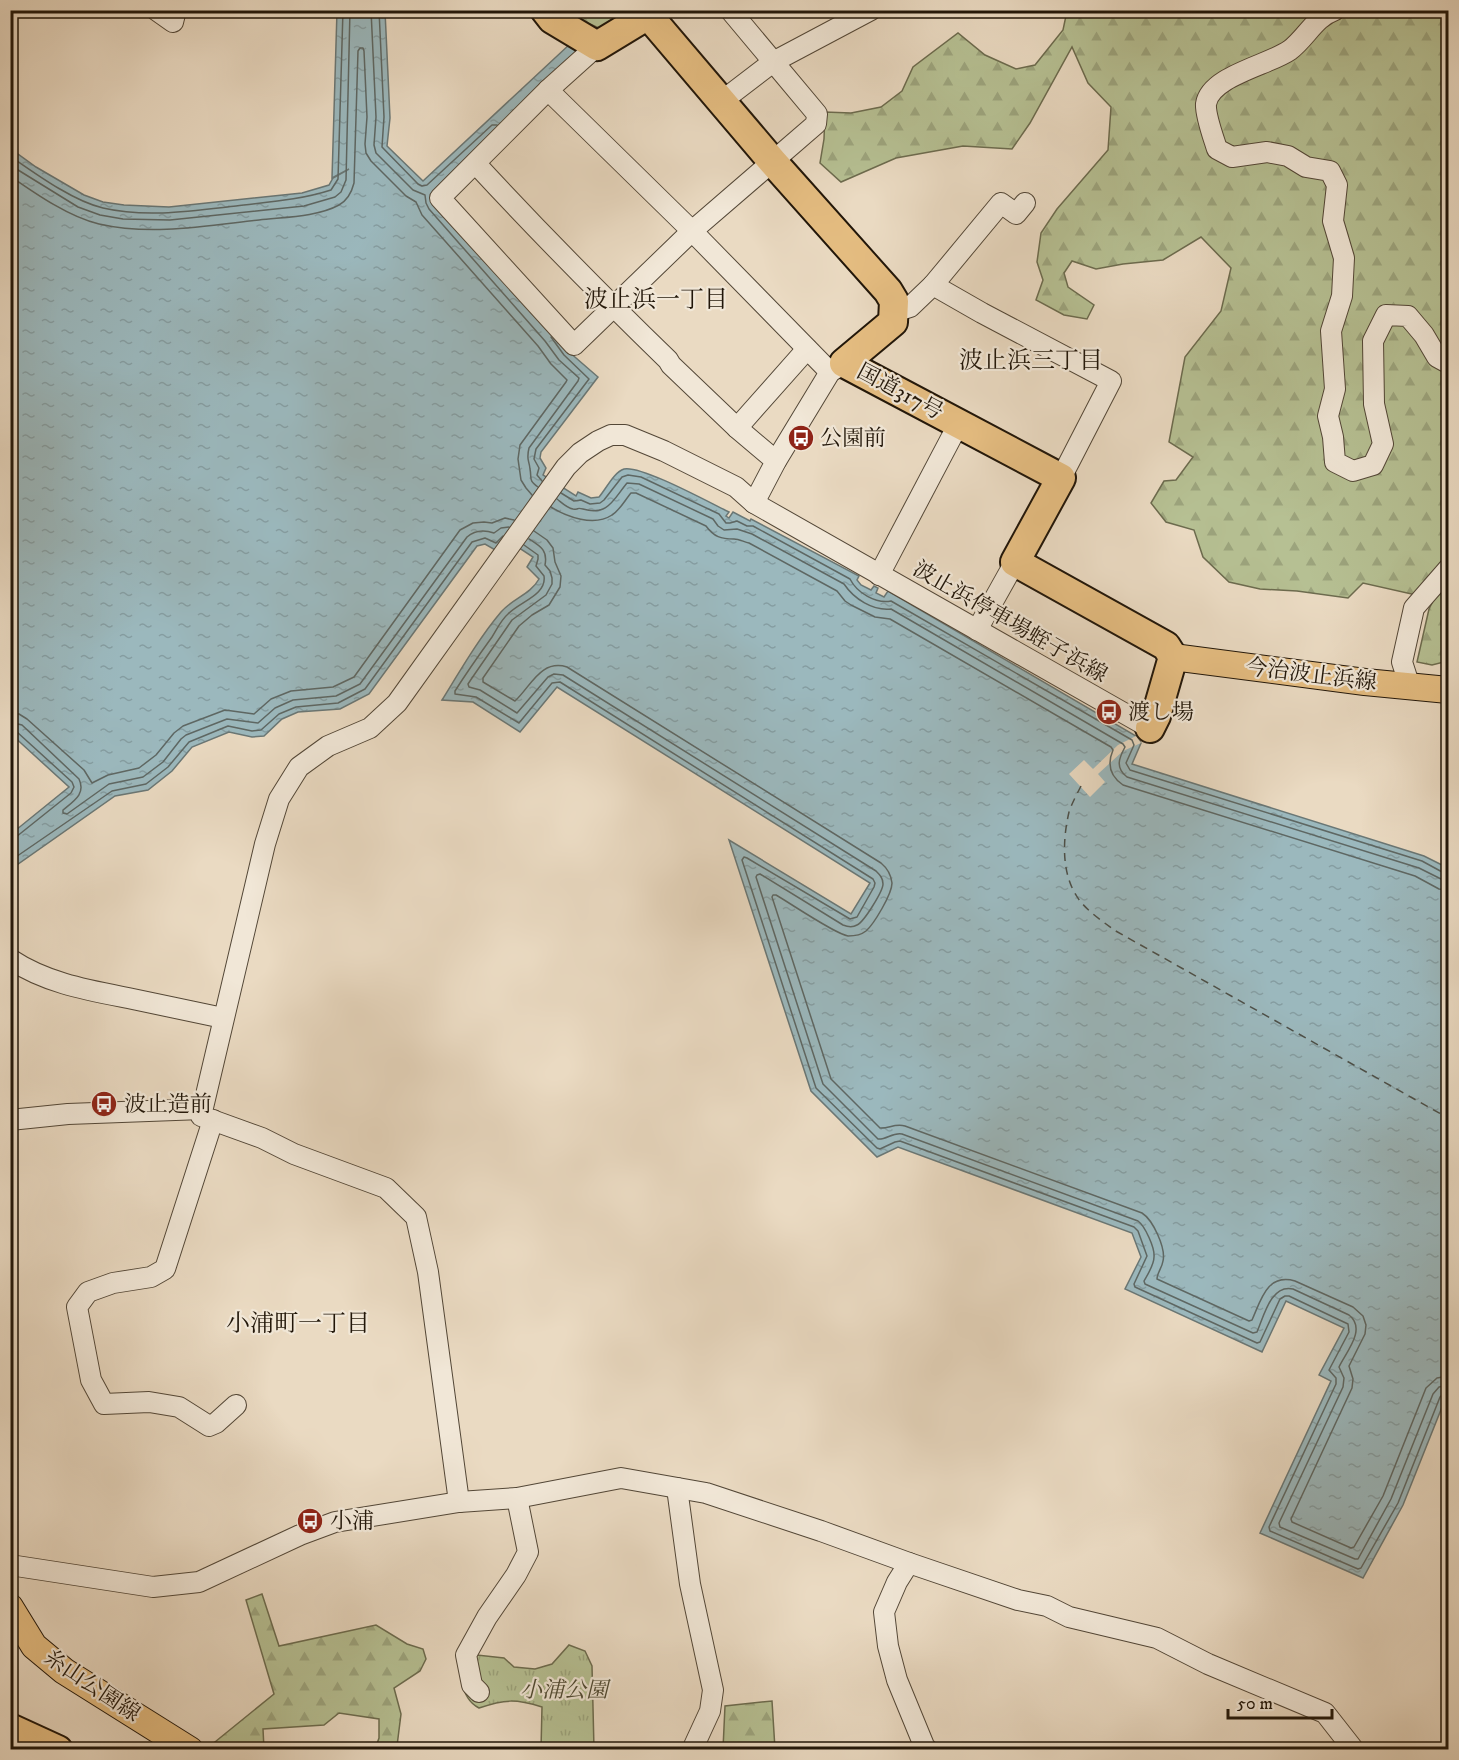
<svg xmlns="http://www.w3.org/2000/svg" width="1459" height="1760" viewBox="0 0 1459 1760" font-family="'IM FELL DW Pica','Noto Serif JP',serif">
  <defs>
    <pattern id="grass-tufts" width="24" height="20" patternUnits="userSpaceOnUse" patternTransform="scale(1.5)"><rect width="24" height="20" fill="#b6c093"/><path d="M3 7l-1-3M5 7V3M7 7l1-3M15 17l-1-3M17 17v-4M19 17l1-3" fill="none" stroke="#9ca47d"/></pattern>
    <pattern id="forest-firs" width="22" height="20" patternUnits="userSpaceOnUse" patternTransform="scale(1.5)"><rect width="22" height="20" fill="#b6c093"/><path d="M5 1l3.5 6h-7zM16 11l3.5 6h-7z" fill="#9ca47d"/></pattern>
    <pattern id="water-ripples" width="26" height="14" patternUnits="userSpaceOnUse" patternTransform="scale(1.5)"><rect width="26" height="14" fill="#9bb8bd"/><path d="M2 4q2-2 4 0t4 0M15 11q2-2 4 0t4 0" fill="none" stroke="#859da1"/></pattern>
  </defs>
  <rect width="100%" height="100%" fill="#eadac2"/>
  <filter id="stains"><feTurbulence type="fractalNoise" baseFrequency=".00333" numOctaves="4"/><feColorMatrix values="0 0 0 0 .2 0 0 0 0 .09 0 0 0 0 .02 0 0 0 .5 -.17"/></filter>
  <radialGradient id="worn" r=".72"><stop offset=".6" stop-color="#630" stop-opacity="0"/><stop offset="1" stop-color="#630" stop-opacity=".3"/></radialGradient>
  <!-- grass -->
  <path fill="url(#grass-tufts)" stroke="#6c6b4e" stroke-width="1.5" d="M 569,1645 L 585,1651 L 592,1666 L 594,1749 L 541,1749 L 542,1707 C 516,1699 505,1699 479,1708 C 469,1703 465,1694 462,1684 L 477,1655 L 504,1658 L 514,1667 L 535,1669 L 552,1664 Z"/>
  <!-- forest -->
  <g fill="url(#forest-firs)" stroke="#6c6b4e" stroke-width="1.5">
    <polygon points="562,11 634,11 603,30"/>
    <polygon points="1067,11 1448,11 1448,661 1432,665 1417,662 1429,609 1434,599 1363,583 1348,598 1297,591 1260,589 1229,582 1203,557 1194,530 1166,522 1151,503 1164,481 1176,480 1193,457 1169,442 1185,357 1221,311 1231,268 1201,237 1163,260 1123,264 1096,269 1072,261 1064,273 1068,287 1094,305 1087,319 1064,315 1036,300 1043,280 1037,262 1041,233 1057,209 1108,150 1111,107 1088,83 1072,47 1030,123 1012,149 963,146 896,158 841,182 820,163 824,139 825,112 851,113 881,107 902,91 913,67 958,33 985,55 1016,69 1035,65 1063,30"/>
    <polygon points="262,1594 279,1646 376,1625 407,1644 423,1649 426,1659 420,1671 394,1688 401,1714 397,1746 456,1745 465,1749 375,1749 379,1738 379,1719 339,1713 324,1725 263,1729 264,1749 217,1749 210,1746 274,1694 246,1600"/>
    <polygon points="772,1701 775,1749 723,1749 725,1706"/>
  </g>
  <!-- water -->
  <path fill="url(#water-ripples)" stroke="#6a7775" stroke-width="1.5" d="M 337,11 L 385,11 L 390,118 L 387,146 L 423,181 L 571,43 L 578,52 L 438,199 L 568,351 L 598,377 L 541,452 L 540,458 L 546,468 L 543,475 L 576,496 L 578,492 L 591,498 L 599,497 C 606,489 614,472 624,469 C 641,465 710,503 729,512 L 726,516 L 729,518 L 733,512 L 750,521 L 751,519 L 859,576 L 857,580 L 861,585 L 871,590 L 874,586 L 878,588 L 876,593 L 884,597 L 888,591 L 1136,736 L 1141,743 L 1132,764 L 1424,856 L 1448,868 L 1448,1392 L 1403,1505 L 1363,1578 L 1260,1533 L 1331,1381 L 1319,1375 L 1344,1328 L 1286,1301 L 1262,1352 L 1125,1289 L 1141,1257 L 1132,1233 L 898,1147 L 877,1157 L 811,1091 L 729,840 L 851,914 L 870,883 L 557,687 L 520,732 L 473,702 L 442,700 C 460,671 479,638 501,612 C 513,598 530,595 539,579 L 527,567 L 533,557 L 507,540 L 497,551 L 485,544 L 477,546 L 369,694 L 340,709 L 298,712 L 282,719 L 264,736 L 252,737 L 229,732 L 192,747 L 172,771 L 148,790 L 115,796 L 11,869 L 11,834 L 69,787 L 11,734 L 11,149 L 36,167 L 84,195 L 103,202 L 124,205 L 169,207 L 302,193 L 329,185 L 333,178 L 349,169 L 332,178 Z"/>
  <!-- pier -->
  <polygon fill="#eadac2" points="1136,736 1141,743 1123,751 1098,774 1105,782 1090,797 1069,774 1084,760 1093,769 1118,745"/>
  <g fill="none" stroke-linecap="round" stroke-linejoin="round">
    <!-- shore -->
    <g stroke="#5e6763" stroke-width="1.5">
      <path d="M 371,10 L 376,117 L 374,145 L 376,153 L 413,190 L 425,195 L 426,203 L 429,209 L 545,341 L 559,360 L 579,378 L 578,381 L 529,448 C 526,460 529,459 530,469 C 532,479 528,480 538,487"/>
      <polyline points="379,10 384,117 382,147 418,184 422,186 427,185 492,125 497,125"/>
      <path d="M 10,156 C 36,174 73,201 103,208 C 146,218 192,211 236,206 C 268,202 300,200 331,190 L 338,179 L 343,10"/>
      <polyline points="10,165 78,207 100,215 123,219 170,220 304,206 335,197 341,192 346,180 350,10"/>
      <path d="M 10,176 C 36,194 69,217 99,224 C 151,236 206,226 259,220 C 284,217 317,217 339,205 C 348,200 352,191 354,183 L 358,51 L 360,48 L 363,48 L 364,51 L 367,117 L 365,144 L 366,153 L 371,161 L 406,196 L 416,202 L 422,215 L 538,346 L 551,364 L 567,380 L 566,382 L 520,445 L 518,459 L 521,480 L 526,488 L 532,495"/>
      <polyline points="542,481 537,475 539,468 534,459 536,449 589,379 564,355 551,337"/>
      <path d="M 561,493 L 574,501 L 581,500 L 590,504 L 600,503 L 604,500 L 622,477 L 628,475 L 641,477 L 719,514 L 726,523 L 730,523 L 737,521 L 747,526 L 753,526 L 850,579 C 857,593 876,604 891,601 L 1132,740 L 1134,745 L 1126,763 L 1130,770 L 1422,861 L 1444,873 L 1448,873"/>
      <path d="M 557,499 C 562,503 567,508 573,509 C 581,510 575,507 583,509 C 608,516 613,500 627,483 L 639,484 L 713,519 L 718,526 L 724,530 L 737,529 L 752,534 L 844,584 C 854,599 873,611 891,609 L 1123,744 L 1125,747 C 1119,758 1115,768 1127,777 L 1419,868 L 1441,879 L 1448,881"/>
      <path d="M 551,507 C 567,517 594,527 612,515 C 620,510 625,500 631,493 L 636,493 L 706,526 C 714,537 721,539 734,539 C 739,539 744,542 749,543 L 837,591 L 845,601 L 851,605 L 875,617 L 890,619 L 1111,747 L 1113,750 C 1107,764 1110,776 1123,785 L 1415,876 L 1439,889 L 1448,890"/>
      <path d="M 534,531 L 547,540 L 553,548 L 555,562 L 561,576 L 560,587 L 549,605 L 532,615 L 519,626 L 483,678 L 483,682 L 515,701 C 531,686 541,659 567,667 L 881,863 C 887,868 891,874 892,883 C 892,894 874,924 866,931 C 861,935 855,936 848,936 C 835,934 790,903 776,895 L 773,895 L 772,897 L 831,1079 L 880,1128 C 888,1129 895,1123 905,1126 L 1142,1213 C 1153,1220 1166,1248 1163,1261 C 1162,1268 1157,1273 1157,1279 L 1249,1321 L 1252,1320 C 1261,1300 1267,1273 1295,1281 L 1353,1307 L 1363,1316 L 1366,1325 L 1365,1334 L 1349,1366 L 1353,1379 L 1352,1388 L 1291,1519 L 1292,1522 L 1351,1548 L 1354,1547 L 1383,1496 L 1426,1388 L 1437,1378 L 1448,1376"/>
      <path d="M 529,539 C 540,546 548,550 545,565 L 550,571 L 552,578 L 552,584 L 546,595 L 512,620 L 472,678 L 468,684 L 469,687 L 480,690 L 517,713 L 548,677 L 554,674 L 563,675 L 876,871 C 880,875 883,878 883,884 C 883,891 864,922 857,925 C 852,928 848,927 843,925 L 760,874 L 757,875 L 756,877 L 823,1084 L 878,1139 C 886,1140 893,1132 902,1134 L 1138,1221 C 1145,1226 1155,1248 1154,1257 C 1154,1265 1148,1274 1144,1281 L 1145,1284 L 1253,1333 L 1257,1332 C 1264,1316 1271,1284 1293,1289 L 1349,1315 C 1367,1329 1346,1352 1339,1367 L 1344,1378 L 1343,1387 L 1279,1523 L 1280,1527 L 1355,1559 L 1358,1559 L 1391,1499 L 1433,1394 L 1439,1387 L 1448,1385"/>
      <path d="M 524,545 L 538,555 L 538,559 L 536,566 L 544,576 C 547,595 519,602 508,614 C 501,620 497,629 492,637 C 479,655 467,672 455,691 L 455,694 L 476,697 L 519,723 L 552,683 L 560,682 L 873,879 L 875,883 L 874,887 L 857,917 L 850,919 L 747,858 L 744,857 L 742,860 L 816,1088 L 877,1148 L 880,1149 L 895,1142 L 900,1141 L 1134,1227 L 1138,1231 L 1147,1256 L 1134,1284 L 1135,1287 L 1257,1343 L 1260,1342 L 1280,1299 L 1285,1296 L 1289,1296 L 1348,1324 L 1349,1332 L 1329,1370 L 1336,1378 L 1336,1384 L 1269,1527 L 1270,1531 L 1358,1569 L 1361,1568 L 1398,1503 L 1440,1397 L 1444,1393 L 1448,1393"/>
      <polyline points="10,713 19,714 27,719 84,770 92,783 108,775 139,768 156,755 174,733 183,726 225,710 254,714 271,699 291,691 333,687 354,677 460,530 473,523 484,522 492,523 505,518 514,520"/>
      <path d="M 10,722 L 22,725 L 79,779 C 86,794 74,801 63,810 L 63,813 L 67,814 L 109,784 L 143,777 L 163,762 L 181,739 L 186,735 L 227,719 L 258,723 L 275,708 L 293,700 L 336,696 L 360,684 L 467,537 C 475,530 485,530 494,533 L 501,528 L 509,527"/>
      <polyline points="10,730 17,732 72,782 74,787 71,793 16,837 10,838"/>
      <polyline points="10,861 112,791 146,784 168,767 189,742 228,726 252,731 261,730 279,714 296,707 338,703 365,689 472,542 485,538 496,543 503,536"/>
    </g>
    <!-- ferry -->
    <path stroke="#4c4f48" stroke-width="1.5" stroke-dasharray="8 6" stroke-linecap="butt" d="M 1081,786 C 1077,794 1072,803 1069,812 C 1063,838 1061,871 1076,895 C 1084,909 1101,920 1114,930 L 1448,1118"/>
    <!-- minor casing -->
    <g stroke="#534737" stroke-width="22">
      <g id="minor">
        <polyline points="156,10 173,22 176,10"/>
        <path d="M 1335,10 C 1315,17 1306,38 1290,50 C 1269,65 1210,76 1206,104 C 1205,115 1214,139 1217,149 L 1232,157 L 1267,152 L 1288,156 L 1306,167 L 1330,171 L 1337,185 L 1333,221 L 1344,258 L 1342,296 L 1331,331 L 1335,389 L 1328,416 L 1333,437 L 1335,462 L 1353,471 L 1373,465 L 1383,444 L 1374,404 L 1373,341 L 1386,315 L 1408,316 L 1424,335 L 1437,357 L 1448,363"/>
        <polyline points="597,46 548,90 440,198 574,345 692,231 816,124 817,114 730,10"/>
        <polyline points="548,90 692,231 830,372"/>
        <polyline points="722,101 773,62 871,10"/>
        <path d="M 476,164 C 538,231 602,296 668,360 L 671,365 L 737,428 L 776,461"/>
        <polyline points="933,285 1001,203 1016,214 1025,203"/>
        <polyline points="894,312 910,307 933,285 982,313 1111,381 1061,478"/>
        <polyline points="737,428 807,349"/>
        <polyline points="754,503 776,461 830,372 840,366"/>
        <polyline points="879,575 959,423"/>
        <polyline points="977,630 1015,562"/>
        <polyline points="1410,687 1402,662 1414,608 1448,569"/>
        <path d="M 10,959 C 46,983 87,990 128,998 C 160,1005 191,1011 223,1018"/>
        <polyline points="10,1120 68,1114 202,1109"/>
        <polyline points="213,1120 165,1269 151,1277 113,1283 88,1292 77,1307 91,1380 104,1404 149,1402 179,1407 209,1426 216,1423 236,1405"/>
        <polyline points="677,1488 690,1584 713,1690 710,1711 692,1750"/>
        <polyline points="459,1502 428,1272 416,1217 386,1188 294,1154 262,1138 201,1116 265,844 279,799 299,767 328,746 370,728 397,703 566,467 580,453 598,441 611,435 625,435 664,451 736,487 754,503 1150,728"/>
        <polyline points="909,1563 897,1582 884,1612 888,1646 897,1680 925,1748 928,1750"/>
        <polyline points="10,1565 153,1587 199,1582 300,1535 335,1522 459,1502 517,1498 621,1478 706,1493 821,1531 909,1563 1018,1600 1047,1606 1069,1617 1157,1638 1208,1664 1325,1713 1354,1750"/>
        <polyline points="479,1692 472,1685 466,1655 487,1617 516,1575 528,1552 517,1498"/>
      </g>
    </g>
    <!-- major casing -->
    <g stroke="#211609" stroke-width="28">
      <g id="major">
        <polyline points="1173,657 1365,682 1448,690"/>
        <polyline points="10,1607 34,1646 64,1671 190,1750"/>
      </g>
    </g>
    <!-- highway casing -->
    <g stroke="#211609" stroke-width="32">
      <g id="highway">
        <polyline points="545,10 552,19 597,46 648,15 772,161 888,291 894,301 893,322 844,363 1061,478 1015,562 1166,646 1173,657 1156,716 1150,728"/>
        <polyline points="10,1728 58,1750"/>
      </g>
    </g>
    <!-- minor -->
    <use href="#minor" stroke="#f1e7d7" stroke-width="20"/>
    <!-- major -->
    <use href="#major" stroke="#e5bd81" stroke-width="26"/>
    <!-- highway -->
    <use href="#highway" stroke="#e5bd81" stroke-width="28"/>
  </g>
  <!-- icons -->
  <defs>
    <g id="bus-disc" transform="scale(1.35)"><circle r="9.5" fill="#8f2418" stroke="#f1e7d7"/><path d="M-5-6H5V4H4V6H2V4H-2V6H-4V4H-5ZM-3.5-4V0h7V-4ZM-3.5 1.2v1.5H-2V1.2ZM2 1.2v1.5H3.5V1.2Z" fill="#fff"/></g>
  </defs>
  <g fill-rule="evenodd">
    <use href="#bus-disc" x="801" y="438"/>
    <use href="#bus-disc" x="1109" y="712"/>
    <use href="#bus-disc" x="104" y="1104"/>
    <use href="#bus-disc" x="310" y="1521"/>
  </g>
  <g text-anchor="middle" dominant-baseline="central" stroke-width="4.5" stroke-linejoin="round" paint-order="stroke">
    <!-- street labels -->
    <g font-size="22" fill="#211609" stroke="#f1e7d7">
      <text transform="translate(900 392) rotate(28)">国道317号</text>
      <text transform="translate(1010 622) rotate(30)">波止浜停車場蛭子浜線</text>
      <text transform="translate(1311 675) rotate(7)">今治波止浜線</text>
      <text transform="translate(92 1686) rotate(34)">糸山公園線</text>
    </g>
    <!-- poi labels -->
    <g font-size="22" fill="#211609" stroke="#f1e7d7" text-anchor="start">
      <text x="820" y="438">公園前</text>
      <text x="1128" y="712">渡し場</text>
      <text x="124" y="1104">波止造前</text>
      <text x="330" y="1521">小浦</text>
    </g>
    <!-- park labels -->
    <g font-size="22" font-style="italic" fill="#4e4932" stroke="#f1e7d7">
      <text x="564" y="1690">小浦公園</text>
    </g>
    <!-- neighbourhood labels -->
    <g font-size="24" fill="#211609" stroke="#f1e7d7">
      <text x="656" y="300">波止浜一丁目</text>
      <text x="1031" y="361">波止浜三丁目</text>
      <text x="298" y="1324">小浦町一丁目</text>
    </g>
  </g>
  <!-- margin -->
  <rect width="1459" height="1760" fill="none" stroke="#eadac2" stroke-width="36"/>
  <rect x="12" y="12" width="1435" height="1736" fill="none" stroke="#211609" stroke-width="3"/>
  <rect x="18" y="18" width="1423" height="1724" fill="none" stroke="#211609" stroke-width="1.5"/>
  <!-- scale -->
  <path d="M1228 1709v9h104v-9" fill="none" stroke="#211609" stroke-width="3"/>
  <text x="1237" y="1709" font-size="18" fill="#211609" stroke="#f1e7d7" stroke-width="4.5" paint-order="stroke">50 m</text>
  <rect width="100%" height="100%" filter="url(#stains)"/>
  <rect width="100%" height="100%" fill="url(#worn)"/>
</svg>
